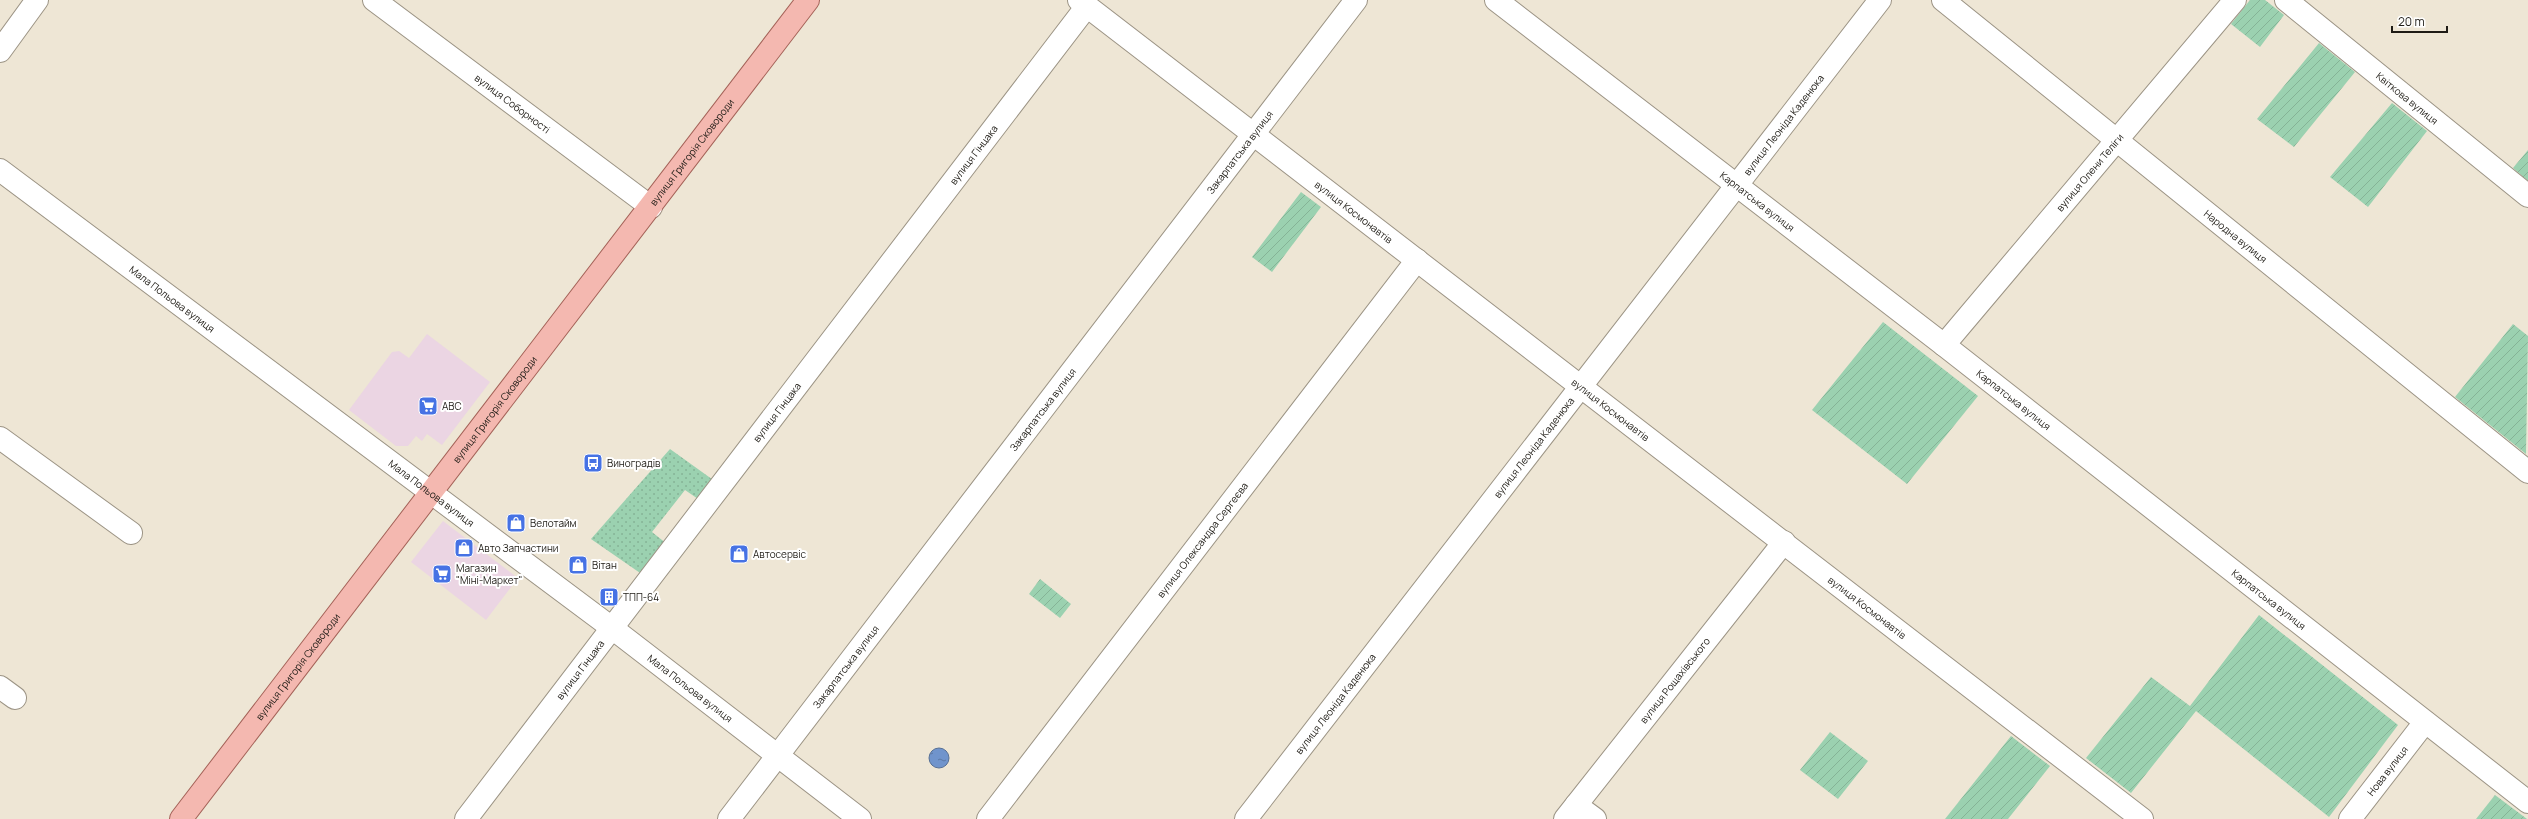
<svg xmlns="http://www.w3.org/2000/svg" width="2528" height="819" viewBox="0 0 2528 819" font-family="Manrope,sans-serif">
  <defs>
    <pattern id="grass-dots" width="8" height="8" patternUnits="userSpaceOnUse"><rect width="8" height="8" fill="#9bd1b0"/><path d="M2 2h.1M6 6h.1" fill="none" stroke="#85b396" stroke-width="1.8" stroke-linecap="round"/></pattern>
    <pattern id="garden-furrows" width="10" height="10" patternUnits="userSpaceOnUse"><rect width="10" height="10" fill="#9bd1b0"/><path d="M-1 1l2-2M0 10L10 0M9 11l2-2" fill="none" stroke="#85b396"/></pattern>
    <pattern id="water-ripples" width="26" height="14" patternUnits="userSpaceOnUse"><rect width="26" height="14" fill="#7094cc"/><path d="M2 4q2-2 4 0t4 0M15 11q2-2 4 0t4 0" fill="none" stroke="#5b78a4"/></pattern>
  </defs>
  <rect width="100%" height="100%" fill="#eee6d5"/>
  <!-- commercial -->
  <g fill="#ebd5e3">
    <polygon points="427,334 490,382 442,445 427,434 422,441 416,436 408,446 396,446 349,410 392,352 399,351 409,358"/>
    <polygon points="443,521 518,578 486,620 411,562"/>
  </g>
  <!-- grass -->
  <polygon fill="url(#grass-dots)" points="670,449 716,482 701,501 685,490 652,532 667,544 643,575 591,539"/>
  <!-- garden -->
  <g fill="url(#garden-furrows)">
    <polygon points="2250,0 2265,0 2284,15 2260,47 2231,24"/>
    <polygon points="2319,43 2355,72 2294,147 2257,119"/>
    <polygon points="2392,103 2427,131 2368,207 2330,177"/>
    <polygon points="2528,150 2528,181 2513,168"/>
    <polygon points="1301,192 1321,207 1272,272 1252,257"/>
    <polygon points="1883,322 1978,396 1907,484 1812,410"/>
    <polygon points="2513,324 2528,336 2526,454 2455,397"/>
    <polygon points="1040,579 1071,604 1060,618 1029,594"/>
    <polygon points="2259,615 2398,725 2329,817 2196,711 2131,793 2086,758 2151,677 2190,706"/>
    <polygon points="1830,732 1868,761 1838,799 1800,770"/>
    <polygon points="2011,736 2050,766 2008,819 1945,819"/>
    <polygon points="2495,795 2527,819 2476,819"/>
  </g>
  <!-- water -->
  <circle fill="url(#water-ripples)" stroke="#577095" cx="939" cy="758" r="10"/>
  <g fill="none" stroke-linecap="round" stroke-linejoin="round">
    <!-- minor casing -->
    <g stroke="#9c9485" stroke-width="24">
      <g id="minor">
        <path id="s1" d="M 374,0 L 651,207"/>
        <path id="s2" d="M 1079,0 L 2142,819"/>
        <path id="s3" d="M 1496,0 L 1944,345 L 2528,802"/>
        <path id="s4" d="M 1943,0 L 2528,472"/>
        <path id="s5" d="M 2286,0 L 2528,196"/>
        <polyline points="0,51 37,0"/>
        <path id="s6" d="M 0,170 L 612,628 L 860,819"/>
        <path id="s7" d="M 1944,345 L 2235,0"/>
        <polyline points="0,438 131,533"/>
        <polyline points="0,687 15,698"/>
        <polyline points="1576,805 1595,819"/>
        <path id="s8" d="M 466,819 L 1087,6"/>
        <path id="s9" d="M 729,819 L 1356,0"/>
        <path id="s10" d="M 988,819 L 1417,260"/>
        <path id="s11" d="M 1246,819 L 1880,0"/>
        <path id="s12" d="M 1565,819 L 1784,542"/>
        <path id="s13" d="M 2350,819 L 2425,722"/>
      </g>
    </g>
    <!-- major casing -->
    <g stroke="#a46258" stroke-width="24">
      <g id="major">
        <path id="s14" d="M 181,819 L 808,0"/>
      </g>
    </g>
    <!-- minor -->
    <use href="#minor" stroke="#fff" stroke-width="22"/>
    <!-- major -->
    <use href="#major" stroke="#f4b8b0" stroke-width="22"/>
  </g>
  <!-- icons -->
  <defs>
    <g id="supermarket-square" transform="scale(1)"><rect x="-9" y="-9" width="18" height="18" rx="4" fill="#4672e4" stroke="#fff"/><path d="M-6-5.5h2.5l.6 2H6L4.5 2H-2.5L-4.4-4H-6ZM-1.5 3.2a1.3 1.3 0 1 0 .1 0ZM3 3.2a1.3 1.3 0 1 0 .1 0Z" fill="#fff"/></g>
    <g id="bus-square" transform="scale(1)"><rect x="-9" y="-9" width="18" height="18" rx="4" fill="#4672e4" stroke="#fff"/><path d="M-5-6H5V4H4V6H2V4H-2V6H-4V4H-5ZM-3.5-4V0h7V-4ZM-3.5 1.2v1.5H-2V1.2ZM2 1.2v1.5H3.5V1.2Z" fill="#fff"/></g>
    <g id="shop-square" transform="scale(1)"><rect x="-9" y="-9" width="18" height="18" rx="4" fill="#4672e4" stroke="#fff"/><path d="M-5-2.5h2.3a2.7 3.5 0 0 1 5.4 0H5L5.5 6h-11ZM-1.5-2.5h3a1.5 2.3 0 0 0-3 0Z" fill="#fff"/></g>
    <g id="building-square" transform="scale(1)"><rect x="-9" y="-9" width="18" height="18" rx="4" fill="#4672e4" stroke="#fff"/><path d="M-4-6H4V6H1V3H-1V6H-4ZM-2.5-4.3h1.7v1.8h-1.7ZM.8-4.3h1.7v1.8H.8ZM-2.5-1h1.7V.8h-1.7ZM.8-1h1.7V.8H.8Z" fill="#fff"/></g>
  </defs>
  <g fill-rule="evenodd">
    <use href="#supermarket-square" x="428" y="406"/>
    <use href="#bus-square" x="593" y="463"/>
    <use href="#shop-square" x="516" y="523"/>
    <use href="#shop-square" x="464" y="548"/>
    <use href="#shop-square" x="739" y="554"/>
    <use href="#shop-square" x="578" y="565"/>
    <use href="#supermarket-square" x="442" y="574"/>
    <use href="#building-square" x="609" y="597"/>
  </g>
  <g text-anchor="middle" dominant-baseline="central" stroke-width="4" stroke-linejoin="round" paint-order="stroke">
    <!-- street labels -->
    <g font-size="10" fill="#1e1b15" stroke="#fff">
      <text stroke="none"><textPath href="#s5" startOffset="156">Квіткова вулиця</textPath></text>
      <text stroke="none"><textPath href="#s1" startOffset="173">вулиця Соборності</textPath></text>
      <text stroke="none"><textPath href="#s11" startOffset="878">вулиця Леоніда Каденюка</textPath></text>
      <text stroke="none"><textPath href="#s14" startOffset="840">вулиця Григорія Сковороди</textPath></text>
      <text stroke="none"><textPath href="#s9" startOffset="840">Закарпатська вулиця</textPath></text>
      <text stroke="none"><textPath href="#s8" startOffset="836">вулиця Гінцака</textPath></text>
      <text stroke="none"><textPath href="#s7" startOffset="226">вулиця Олени Теліги</textPath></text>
      <text stroke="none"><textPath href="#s3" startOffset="330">Карпатська вулиця</textPath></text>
      <text stroke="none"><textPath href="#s2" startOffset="347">вулиця Космонавтів</textPath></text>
      <text stroke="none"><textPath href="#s4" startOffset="376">Народна вулиця</textPath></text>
      <text stroke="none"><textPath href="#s6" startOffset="215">Мала Польова вулиця</textPath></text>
      <text stroke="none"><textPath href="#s3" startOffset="654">Карпатська вулиця</textPath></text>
      <text stroke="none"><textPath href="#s9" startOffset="516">Закарпатська вулиця</textPath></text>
      <text stroke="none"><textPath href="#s2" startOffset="671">вулиця Космонавтів</textPath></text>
      <text stroke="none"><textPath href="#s14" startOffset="516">вулиця Григорія Сковороди</textPath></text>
      <text stroke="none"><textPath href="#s8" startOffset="512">вулиця Гінцака</textPath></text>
      <text stroke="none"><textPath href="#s11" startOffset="470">вулиця Леоніда Каденюка</textPath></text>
      <text stroke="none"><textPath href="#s6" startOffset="539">Мала Польова вулиця</textPath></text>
      <text stroke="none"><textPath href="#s10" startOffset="352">вулиця Олександра Сергеєва</textPath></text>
      <text stroke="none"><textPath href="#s3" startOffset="978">Карпатська вулиця</textPath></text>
      <text stroke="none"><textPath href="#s2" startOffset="995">вулиця Космонавтів</textPath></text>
      <text stroke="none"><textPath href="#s9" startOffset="192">Закарпатська вулиця</textPath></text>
      <text stroke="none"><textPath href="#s14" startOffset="192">вулиця Григорія Сковороди</textPath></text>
      <text stroke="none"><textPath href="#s8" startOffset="188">вулиця Гінцака</textPath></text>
      <text stroke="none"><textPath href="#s12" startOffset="177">вулиця Рощахівського</textPath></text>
      <text stroke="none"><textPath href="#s6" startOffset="863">Мала Польова вулиця</textPath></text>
      <text stroke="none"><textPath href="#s11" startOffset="146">вулиця Леоніда Каденюка</textPath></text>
      <text stroke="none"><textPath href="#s13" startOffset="61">Нова вулиця</textPath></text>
    </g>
    <!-- poi labels -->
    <g font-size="10" fill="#1e1b15" stroke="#fff" text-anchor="start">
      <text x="442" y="406">ABC</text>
      <text x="607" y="463">Виноградів</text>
      <text x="530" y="523">Велотайм</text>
      <text x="478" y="548">Авто Запчастини</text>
      <text x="753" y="554">Автосервіс</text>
      <text x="592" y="565">Вітан</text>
      <text x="456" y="568">Магазин<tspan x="456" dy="12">"Міні-Маркет"</tspan></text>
      <text x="623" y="597">ТПП-64</text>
    </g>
  </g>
  <!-- scale -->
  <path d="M2392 26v6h55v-6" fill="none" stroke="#1e1b15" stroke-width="2"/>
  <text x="2398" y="26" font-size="12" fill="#1e1b15" stroke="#ffffff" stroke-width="3" paint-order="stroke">20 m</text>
</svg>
